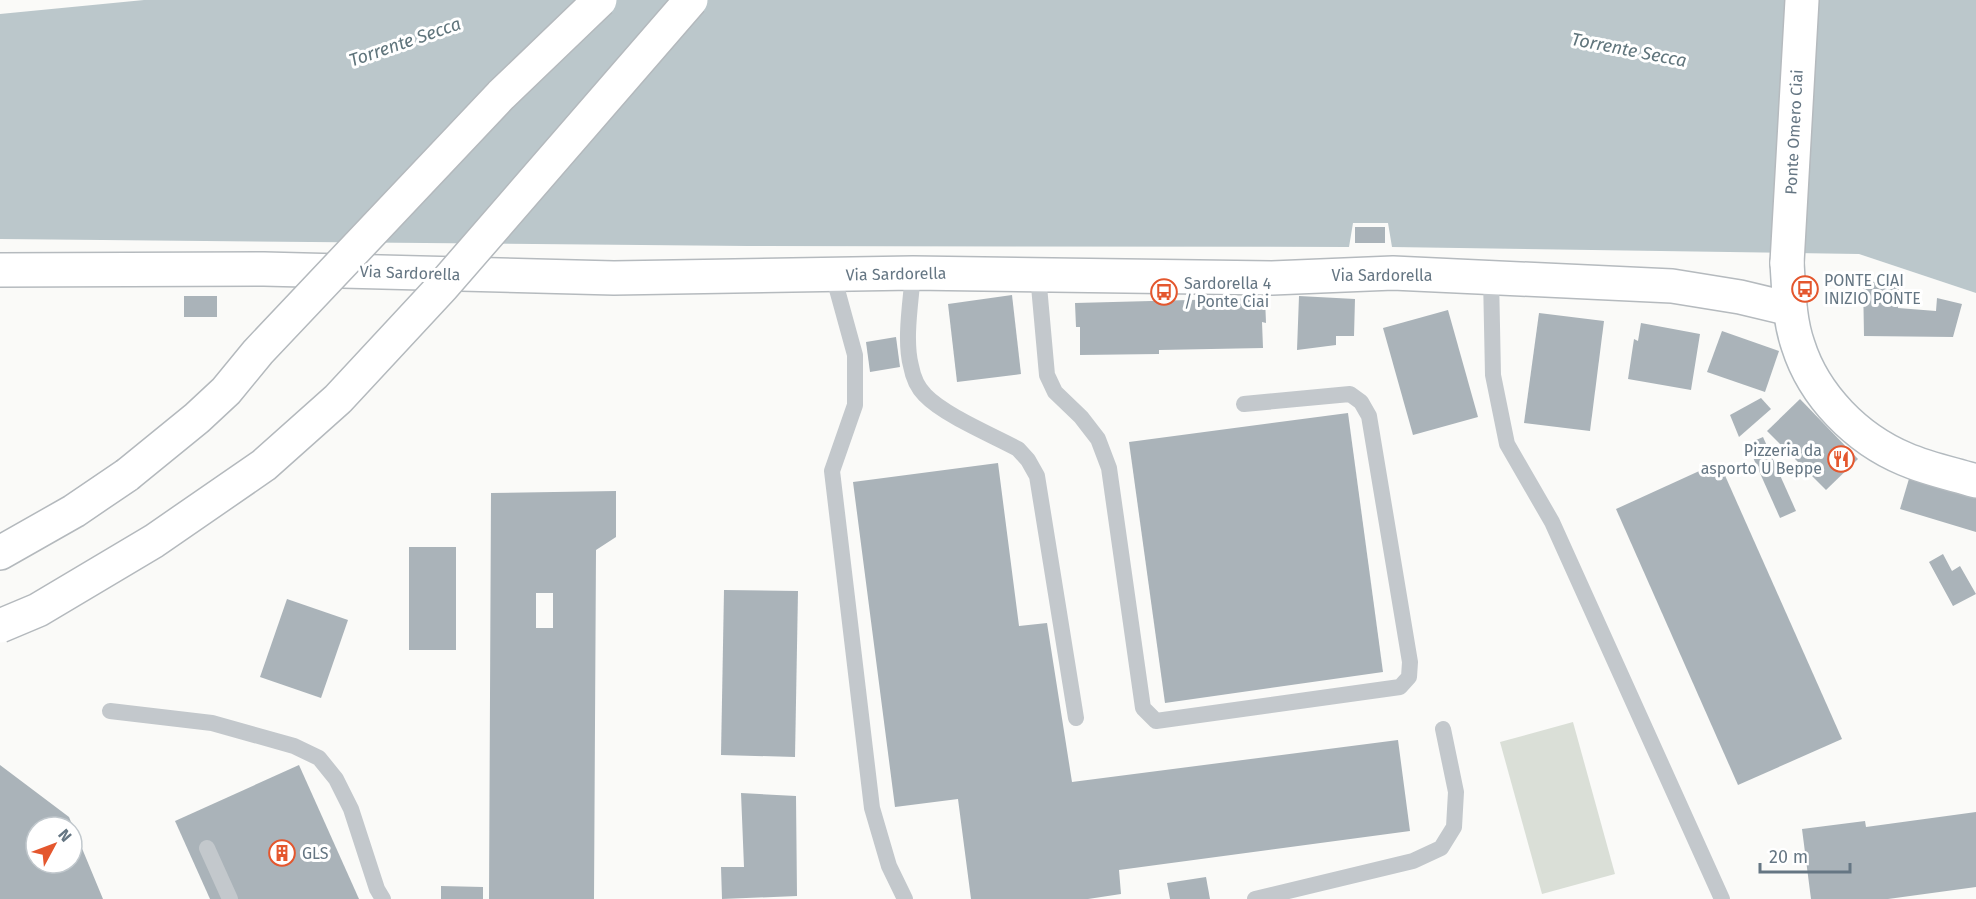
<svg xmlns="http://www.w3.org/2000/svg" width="1976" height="899" viewBox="0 0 1976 899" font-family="'Fira Sans',sans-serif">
  <rect width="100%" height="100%" fill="#fafaf8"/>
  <!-- green -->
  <polygon fill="#dadfd7" points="1573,722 1615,874 1542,894 1500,742"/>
  <!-- water -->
  <polygon fill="#bbc7cb" points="144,0 1976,0 1976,293 1859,254 1392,247 1388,223 1353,223 1349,247 748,246 0,239 0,14"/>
  <!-- building -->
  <g fill="#aab3b9" fill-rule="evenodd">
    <rect x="1355" y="227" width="30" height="16"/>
    <polygon points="1863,280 1899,286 1898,308 1936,311 1937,298 1962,304 1953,337 1864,336"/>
    <polygon points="1012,295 1021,374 957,382 948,304"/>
    <rect x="184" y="296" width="33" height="21"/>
    <polygon points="1299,296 1355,299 1354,336 1336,336 1336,345 1297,350"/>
    <polygon points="1265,298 1266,323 1262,322 1263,348 1159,350 1159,354 1080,355 1080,327 1076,327 1075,303"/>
    <polygon points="1448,310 1478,417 1413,435 1383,328"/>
    <polygon points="1539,313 1604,321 1590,431 1524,423"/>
    <polygon points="1641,323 1700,334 1691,390 1628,379 1634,339 1638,341"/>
    <polygon points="1722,331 1779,351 1765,392 1707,372"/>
    <polygon points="896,337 900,367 870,372 866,342"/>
    <polygon points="1761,398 1771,409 1739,437 1730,415"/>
    <polygon points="1800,399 1858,459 1826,490 1767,431"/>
    <polygon points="1348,413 1383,672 1165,703 1129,442"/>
    <polygon points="1763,437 1796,511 1780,518 1747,444"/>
    <polygon points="1719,462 1842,739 1738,785 1616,509"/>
    <polygon points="998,463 1019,626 1047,623 1072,782 1398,740 1410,831 1119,870 1121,894 1088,899 971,899 958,799 895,807 853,482"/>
    <polygon points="1911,472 1976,492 1976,532 1900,509"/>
    <path d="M 616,491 L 616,537 L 596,550 L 594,899 L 489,899 L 491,493 ZM 536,593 L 553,593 L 553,628 L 536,628 Z"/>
    <rect x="409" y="547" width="47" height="103"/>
    <polygon points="1943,554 1952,571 1960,566 1976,594 1953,606 1929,562"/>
    <polygon points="724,590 798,591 795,757 721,755"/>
    <polygon points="287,599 348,620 321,698 260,677"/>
    <path d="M 0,765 L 69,817 L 103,899 L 0,899 ZM 36,827 L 72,827 L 72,863 L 36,863 Z"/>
    <polygon points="299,765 359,899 210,899 175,821"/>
    <polygon points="741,793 796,796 797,896 722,899 721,867 744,867"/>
    <polygon points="1976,812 1976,887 1888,899 1811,899 1802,829 1865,821 1866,827"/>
    <polygon points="1206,877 1210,899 1170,899 1167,883"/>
    <polygon points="441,886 483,887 483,899 441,899"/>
  </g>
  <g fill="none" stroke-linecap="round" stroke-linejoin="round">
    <!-- secondary casing -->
    <g stroke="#b3babf" stroke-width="36">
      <path id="secondary" d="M 1787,263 C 1789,291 1789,319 1798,345 C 1814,396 1857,439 1905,459 C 1928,469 1953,474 1976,481"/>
    </g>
    <!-- primary casing -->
    <g stroke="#b5babe" stroke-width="36">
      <g id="primary">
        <polyline points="1787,263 1802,0"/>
        <polyline points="0,270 264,269 614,278 913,273 1272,278 1393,273 1672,286 1740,297 1790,309"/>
      </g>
    </g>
    <!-- motorway casing -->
    <g stroke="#b4b9bd" stroke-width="36">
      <polyline id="motorway" points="0,553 74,511 127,475"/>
    </g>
    <!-- service -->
    <g stroke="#c3c8cc" stroke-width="16">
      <path d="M 913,273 C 911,301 904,340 911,366 C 913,377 918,388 925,395 C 944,415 992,435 1018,449 L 1028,460 L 1037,476 L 1076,718"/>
      <polyline points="833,275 855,355 855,405 832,471 872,808 889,866 905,899"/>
      <polyline points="1038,275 1047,375 1055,392 1081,417 1098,439 1109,468 1143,708 1156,721 1400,687 1409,677 1410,662 1369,416 1361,402 1350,394 1244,404"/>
      <polyline points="1491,277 1493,375 1507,444 1552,522 1722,899"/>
      <polyline points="110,711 212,723 294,746 319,758 336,779 351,809 377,889 383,899"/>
      <polyline points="207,848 230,899"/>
      <polyline points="1255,899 1413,861 1441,848 1454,827 1456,792 1443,729"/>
    </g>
    <!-- secondary -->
    <use href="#secondary" stroke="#fff" stroke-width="33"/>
    <!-- primary -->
    <use href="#primary" stroke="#fff" stroke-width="33"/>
    <!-- motorway -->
    <use href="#motorway" stroke="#fff" stroke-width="33"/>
    <!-- motorway-bridge casing -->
    <g stroke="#b4b9bd" stroke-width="36" stroke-linecap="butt">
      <g id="motorway-bridge">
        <polyline points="127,475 197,418 226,391 258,352 501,95 600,0"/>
        <polyline points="0,626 38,610 154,541 264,465 338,399 443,286 691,0"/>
      </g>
    </g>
    <!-- motorway-bridge -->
    <use href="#motorway-bridge" stroke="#fff" stroke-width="33"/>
  </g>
  <!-- icons -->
  <defs>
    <g id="bus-ring" transform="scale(1.35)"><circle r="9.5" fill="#fff" stroke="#e4572e" stroke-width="1.5"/><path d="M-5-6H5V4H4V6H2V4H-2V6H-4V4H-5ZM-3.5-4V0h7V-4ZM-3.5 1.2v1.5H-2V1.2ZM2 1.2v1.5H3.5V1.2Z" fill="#e4572e"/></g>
    <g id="restaurant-ring" transform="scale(1.35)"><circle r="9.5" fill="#fff" stroke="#e4572e" stroke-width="1.5"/><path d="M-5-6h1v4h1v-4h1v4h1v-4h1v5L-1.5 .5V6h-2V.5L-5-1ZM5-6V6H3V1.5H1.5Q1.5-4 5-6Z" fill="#e4572e"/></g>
    <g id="building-ring" transform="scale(1.35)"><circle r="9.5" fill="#fff" stroke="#e4572e" stroke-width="1.5"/><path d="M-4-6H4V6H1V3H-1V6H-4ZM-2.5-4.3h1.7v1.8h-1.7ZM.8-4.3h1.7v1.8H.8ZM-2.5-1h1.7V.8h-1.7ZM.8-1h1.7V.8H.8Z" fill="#e4572e"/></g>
  </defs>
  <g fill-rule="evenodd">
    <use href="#bus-ring" x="1805" y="289"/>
    <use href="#bus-ring" x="1164" y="292"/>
    <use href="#restaurant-ring" x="1841" y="459"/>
    <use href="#building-ring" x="282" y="853"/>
  </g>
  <g text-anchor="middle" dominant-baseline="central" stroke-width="6" stroke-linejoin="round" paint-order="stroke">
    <!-- street labels -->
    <g font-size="16" fill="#657683" stroke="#fff">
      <text transform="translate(1794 132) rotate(-87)">Ponte Omero Ciai</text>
      <text transform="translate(410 273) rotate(2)">Via Sardorella</text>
      <text transform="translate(896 274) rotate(-1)">Via Sardorella</text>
      <text x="1382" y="275">Via Sardorella</text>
    </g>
    <!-- poi labels -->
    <g font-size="16" fill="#657683" stroke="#fff" text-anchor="start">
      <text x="1824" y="280">PONTE CIAI<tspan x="1824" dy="18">INIZIO PONTE</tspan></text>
      <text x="1184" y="283">Sardorella 4<tspan x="1184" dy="18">/ Ponte Ciai</tspan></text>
      <text x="1822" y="450" text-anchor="end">Pizzeria da<tspan x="1822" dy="18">asporto U Beppe</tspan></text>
      <text x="302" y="853">GLS</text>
    </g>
    <!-- water labels -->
    <g font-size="18" font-style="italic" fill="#60757c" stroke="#fff">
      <text transform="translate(405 42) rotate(-19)">Torrente Secca</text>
      <text transform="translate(1629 50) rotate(11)">Torrente Secca</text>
    </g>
  </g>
  <!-- north arrow -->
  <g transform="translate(54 845) rotate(49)"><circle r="28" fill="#ffffff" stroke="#c1c8cd" stroke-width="1.5"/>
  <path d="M0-4.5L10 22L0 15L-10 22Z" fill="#e4572e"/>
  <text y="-9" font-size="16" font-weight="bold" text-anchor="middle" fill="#657683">N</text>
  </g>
  <!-- scale -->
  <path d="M1760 863v9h90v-9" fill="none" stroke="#657683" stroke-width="3"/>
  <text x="1769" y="863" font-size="18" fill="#657683" stroke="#ffffff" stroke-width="4.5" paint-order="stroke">20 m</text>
</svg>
